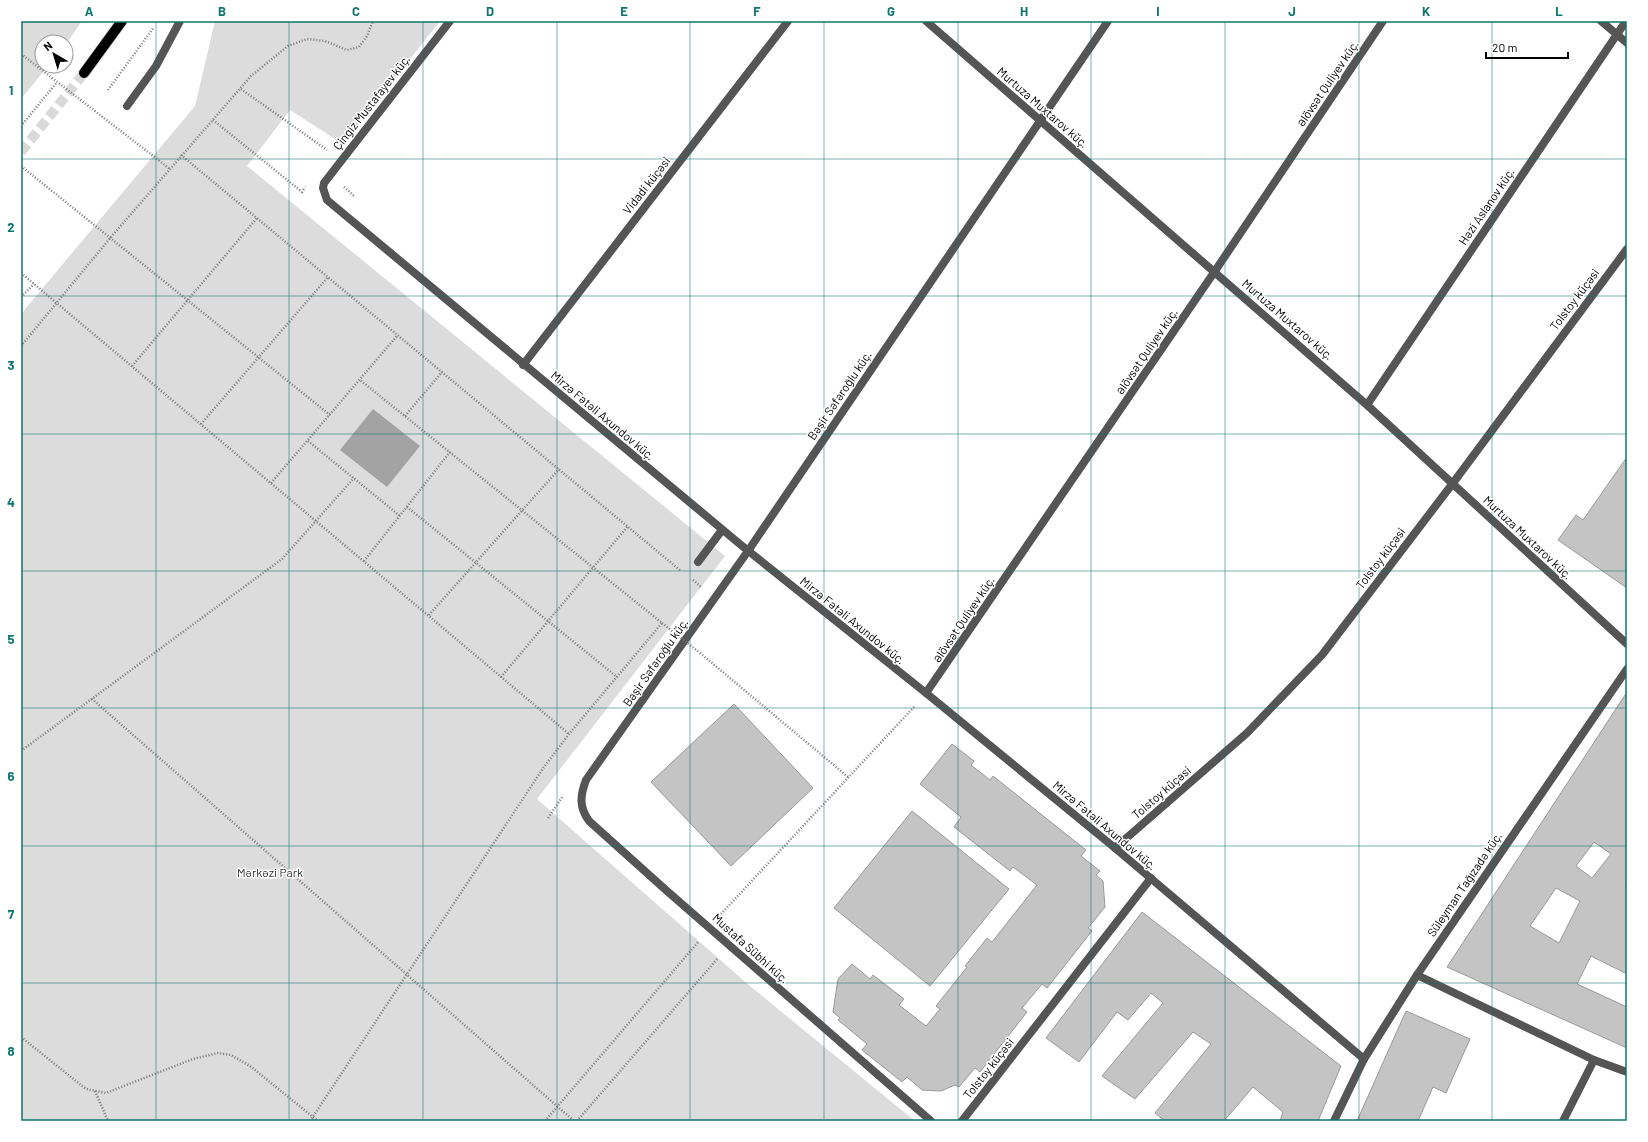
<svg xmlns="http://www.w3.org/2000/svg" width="1648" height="1142" viewBox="0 0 1648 1142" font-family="Barlow,sans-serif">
  <rect width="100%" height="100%" fill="#fff"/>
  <!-- green -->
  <g fill="#dcdcdc">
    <polygon points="21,21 82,21 66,44 66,42 42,42 42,66 48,66 21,99"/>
    <polygon points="215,21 440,21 343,144 290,110 247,166 725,556 537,799 750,986 915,1121 21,1121 21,314 195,106"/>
  </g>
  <!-- water -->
  <polygon fill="#a3a3a3" points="373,409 420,446 387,487 340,450"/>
  <!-- building -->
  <g fill="#c4c4c4" stroke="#999" fill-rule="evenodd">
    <polygon points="1627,457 1627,588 1558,540 1576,515 1583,520"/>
    <path d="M 1627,692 L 1627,885 L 1625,887 L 1627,889 L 1627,974 L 1591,956 L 1577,984 L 1627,1007 L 1627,1048 L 1447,967 ZM 1594,842 L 1611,854 L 1592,878 L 1576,866 ZM 1556,888 L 1580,901 L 1559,943 L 1530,926 Z"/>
    <polygon points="734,704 813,788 731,866 651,782"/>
    <polygon points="952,744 974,761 971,765 990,780 993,776 1086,850 1081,856 1100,871 1096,875 1103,881 1105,907 1088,928 1092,931 1047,988 1042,984 1022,1008 1027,1012 980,1072 975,1068 959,1087 955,1085 941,1091 922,1090 907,1077 902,1082 862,1050 867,1044 838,1020 840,1018 833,1012 838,979 852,964 870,979 873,975 904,999 899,1005 926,1026 940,1009 936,1006 967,967 965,966 987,938 992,942 1037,885 1013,867 1010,871 954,827 961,817 920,784"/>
    <polygon points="912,811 1009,889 930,986 834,908"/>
    <polygon points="1142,912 1341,1066 1318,1121 1280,1121 1283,1112 1253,1087 1224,1121 1165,1121 1155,1113 1211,1044 1193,1032 1135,1099 1102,1076 1163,1003 1151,993 1128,1020 1117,1012 1079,1062 1046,1038"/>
    <polygon points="1406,1011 1470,1039 1446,1093 1433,1087 1418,1121 1357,1121"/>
  </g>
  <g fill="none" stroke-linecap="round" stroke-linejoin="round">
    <!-- primary-tunnel -->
    <polyline stroke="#d9d9d9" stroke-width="10" stroke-dasharray="10 5" stroke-linecap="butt" points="21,152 84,73"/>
    <!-- primary casing -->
    <g stroke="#dbdbdb" stroke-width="12">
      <polyline id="primary" points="84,73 122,21"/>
    </g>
    <!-- path -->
    <g stroke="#777" stroke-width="2.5" stroke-dasharray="1 2" stroke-linecap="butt">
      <polyline points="21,54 170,169"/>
      <polyline points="241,89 327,150"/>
      <polyline points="108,90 154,27"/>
      <polyline points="213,120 302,192 305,187"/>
      <polyline points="21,126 57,82"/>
      <polyline points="181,155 681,571"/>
      <polyline points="21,166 330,415"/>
      <polyline points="344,187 354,196"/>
      <polyline points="21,273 569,734"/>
      <polyline points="21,297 34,284"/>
      <polyline points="21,346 111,237 251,76 288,46 307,39 325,41 347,50 359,47 367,36 373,21"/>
      <polyline points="132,366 257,218"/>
      <polyline points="405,416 442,372"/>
      <polyline points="201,424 328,277"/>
      <polyline points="308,441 400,516"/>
      <polyline points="271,483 397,336"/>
      <polyline points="407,507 617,677"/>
      <polyline points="364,561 450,452"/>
      <polyline points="693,580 701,587"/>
      <polyline points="429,615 559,469"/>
      <polyline points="700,653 848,777"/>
      <polyline points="501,677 628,526"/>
      <polyline points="92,699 574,1121"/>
      <polyline points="21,751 282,559 354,478"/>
      <polyline points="548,818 563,796"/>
      <polyline points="721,914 914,707"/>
      <polyline points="21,1037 86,1089 106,1093 193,1059 218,1053 231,1055 250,1066 318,1121"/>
      <polyline points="95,1091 108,1121"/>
      <polyline points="310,1121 544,767 569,734 662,623 360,380"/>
      <polyline points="545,1121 699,941"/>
      <polyline points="577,1121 718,958"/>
    </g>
    <!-- service -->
    <g stroke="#555" stroke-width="8">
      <polyline points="127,106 156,66 180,21"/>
      <polyline points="698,562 722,530"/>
      <polyline points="1563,1121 1594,1060"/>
    </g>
    <!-- minor -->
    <g stroke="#555" stroke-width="8">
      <polyline points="450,21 324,183 323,188 327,200 741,545 926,693 1115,848 1364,1059"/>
      <polyline points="926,21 1367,405 1627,644"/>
      <polyline points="1601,21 1627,43"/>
      <polyline points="523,365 788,21"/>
      <polyline points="1367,405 1626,21"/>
      <polyline points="926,693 1215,271 1383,21"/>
      <polyline points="1115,848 1247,733 1322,655 1453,483 1627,249"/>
      <polyline points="1417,975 1594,1060 1627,1072"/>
      <path d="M 931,1121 L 667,891 L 589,821 C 579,807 580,796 586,780 L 748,551 L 1108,21"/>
      <polyline points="962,1121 1151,878"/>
      <polyline points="1334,1121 1364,1059 1417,975 1627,669"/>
    </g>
    <!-- primary -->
    <use href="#primary" stroke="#000" stroke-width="10"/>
    <!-- path-bridge -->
    <polyline stroke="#777" stroke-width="2.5" stroke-dasharray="1 2" stroke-linecap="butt" points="662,623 700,653"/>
  </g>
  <!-- grid -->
  <path fill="none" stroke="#0f766e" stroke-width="1" stroke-opacity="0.55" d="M 156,21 L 156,1121M 289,21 L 289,1121M 423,21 L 423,1121M 557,21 L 557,1121M 690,21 L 690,1121M 824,21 L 824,1121M 958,21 L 958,1121M 1091,21 L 1091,1121M 1225,21 L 1225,1121M 1359,21 L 1359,1121M 1492,21 L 1492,1121M 21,159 L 1627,159M 21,296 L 1627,296M 21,434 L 1627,434M 21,571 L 1627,571M 21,708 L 1627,708M 21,846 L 1627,846M 21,983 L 1627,983"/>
  <g text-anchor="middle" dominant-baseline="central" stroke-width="3" stroke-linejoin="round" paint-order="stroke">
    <!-- street labels -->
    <g font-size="12" fill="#000" stroke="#fff">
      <text transform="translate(1327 83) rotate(-56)">Əlövsət Quliyev küç.</text>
      <text transform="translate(371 102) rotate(-52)">Çingiz Mustafayev küç.</text>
      <text transform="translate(1043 107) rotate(41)">Murtuza Muxtarov küç.</text>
      <text transform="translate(646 185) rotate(-52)">Vidadi küçəsi</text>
      <text transform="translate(1486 206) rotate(-56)">Həzi Aslanov küç.</text>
      <text transform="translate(1574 299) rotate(-53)">Tolstoy küçəsi</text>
      <text transform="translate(1288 319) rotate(41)">Murtuza Muxtarov küç.</text>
      <text transform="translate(1146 351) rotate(-56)">Əlövsət Quliyev küç.</text>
      <text transform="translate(839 395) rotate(-56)">Bəşir Səfəroğlu küç.</text>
      <text transform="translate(603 415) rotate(40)">Mirzə Fətəli Axundov küç.</text>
      <text transform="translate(1528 537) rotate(43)">Murtuza Muxtarov küç.</text>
      <text transform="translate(1380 558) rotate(-53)">Tolstoy küçəsi</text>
      <text transform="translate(963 619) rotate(-56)">Əlövsət Quliyev küç.</text>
      <text transform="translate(853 620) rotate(39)">Mirzə Fətəli Axundov küç.</text>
      <text transform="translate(655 662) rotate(-55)">Bəşir Səfəroğlu küç.</text>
      <text transform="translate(1161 792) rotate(-41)">Tolstoy küçəsi</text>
      <text transform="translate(1105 825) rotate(40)">Mirzə Fətəli Axundov küç.</text>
      <text transform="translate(1464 884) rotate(-56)">Süleyman Tağızadə küç.</text>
      <text transform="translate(751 948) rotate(42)">Mustafa Sübhi küç.</text>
      <text transform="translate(988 1068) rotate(-52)">Tolstoy küçəsi</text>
    </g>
    <!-- park labels -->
    <g font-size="12" fill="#333" stroke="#fff">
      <text x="270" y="872">Mərkəzi Park</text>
    </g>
  </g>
  <!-- border -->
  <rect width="1648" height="1142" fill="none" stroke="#ffffff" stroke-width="44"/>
  <!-- north arrow -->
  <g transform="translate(54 54) rotate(322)"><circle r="19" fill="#ffffff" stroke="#999999"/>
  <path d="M0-3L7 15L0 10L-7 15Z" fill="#000000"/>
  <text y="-6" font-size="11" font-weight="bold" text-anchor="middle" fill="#000000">N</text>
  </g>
  <!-- scale -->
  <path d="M1486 52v6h82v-6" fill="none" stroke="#000000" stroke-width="2"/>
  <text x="1492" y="52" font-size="12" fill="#000000" stroke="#ffffff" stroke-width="3" paint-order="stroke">20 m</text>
  <rect x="22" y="22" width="1604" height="1098" fill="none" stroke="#0f766e" stroke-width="1.5"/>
  <g font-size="13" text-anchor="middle" font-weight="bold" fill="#0f766e">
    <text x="89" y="16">A</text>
    <text x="222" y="16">B</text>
    <text x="356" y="16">C</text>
    <text x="490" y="16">D</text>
    <text x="624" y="16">E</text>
    <text x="757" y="16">F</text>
    <text x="891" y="16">G</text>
    <text x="1024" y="16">H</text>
    <text x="1158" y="16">I</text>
    <text x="1292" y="16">J</text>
    <text x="1426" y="16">K</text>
    <text x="1559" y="16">L</text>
    <text x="11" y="95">1</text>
    <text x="11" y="232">2</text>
    <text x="11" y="370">3</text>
    <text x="11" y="507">4</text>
    <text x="11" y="644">5</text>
    <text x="11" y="781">6</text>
    <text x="11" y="919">7</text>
    <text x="11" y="1056">8</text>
  </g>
</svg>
